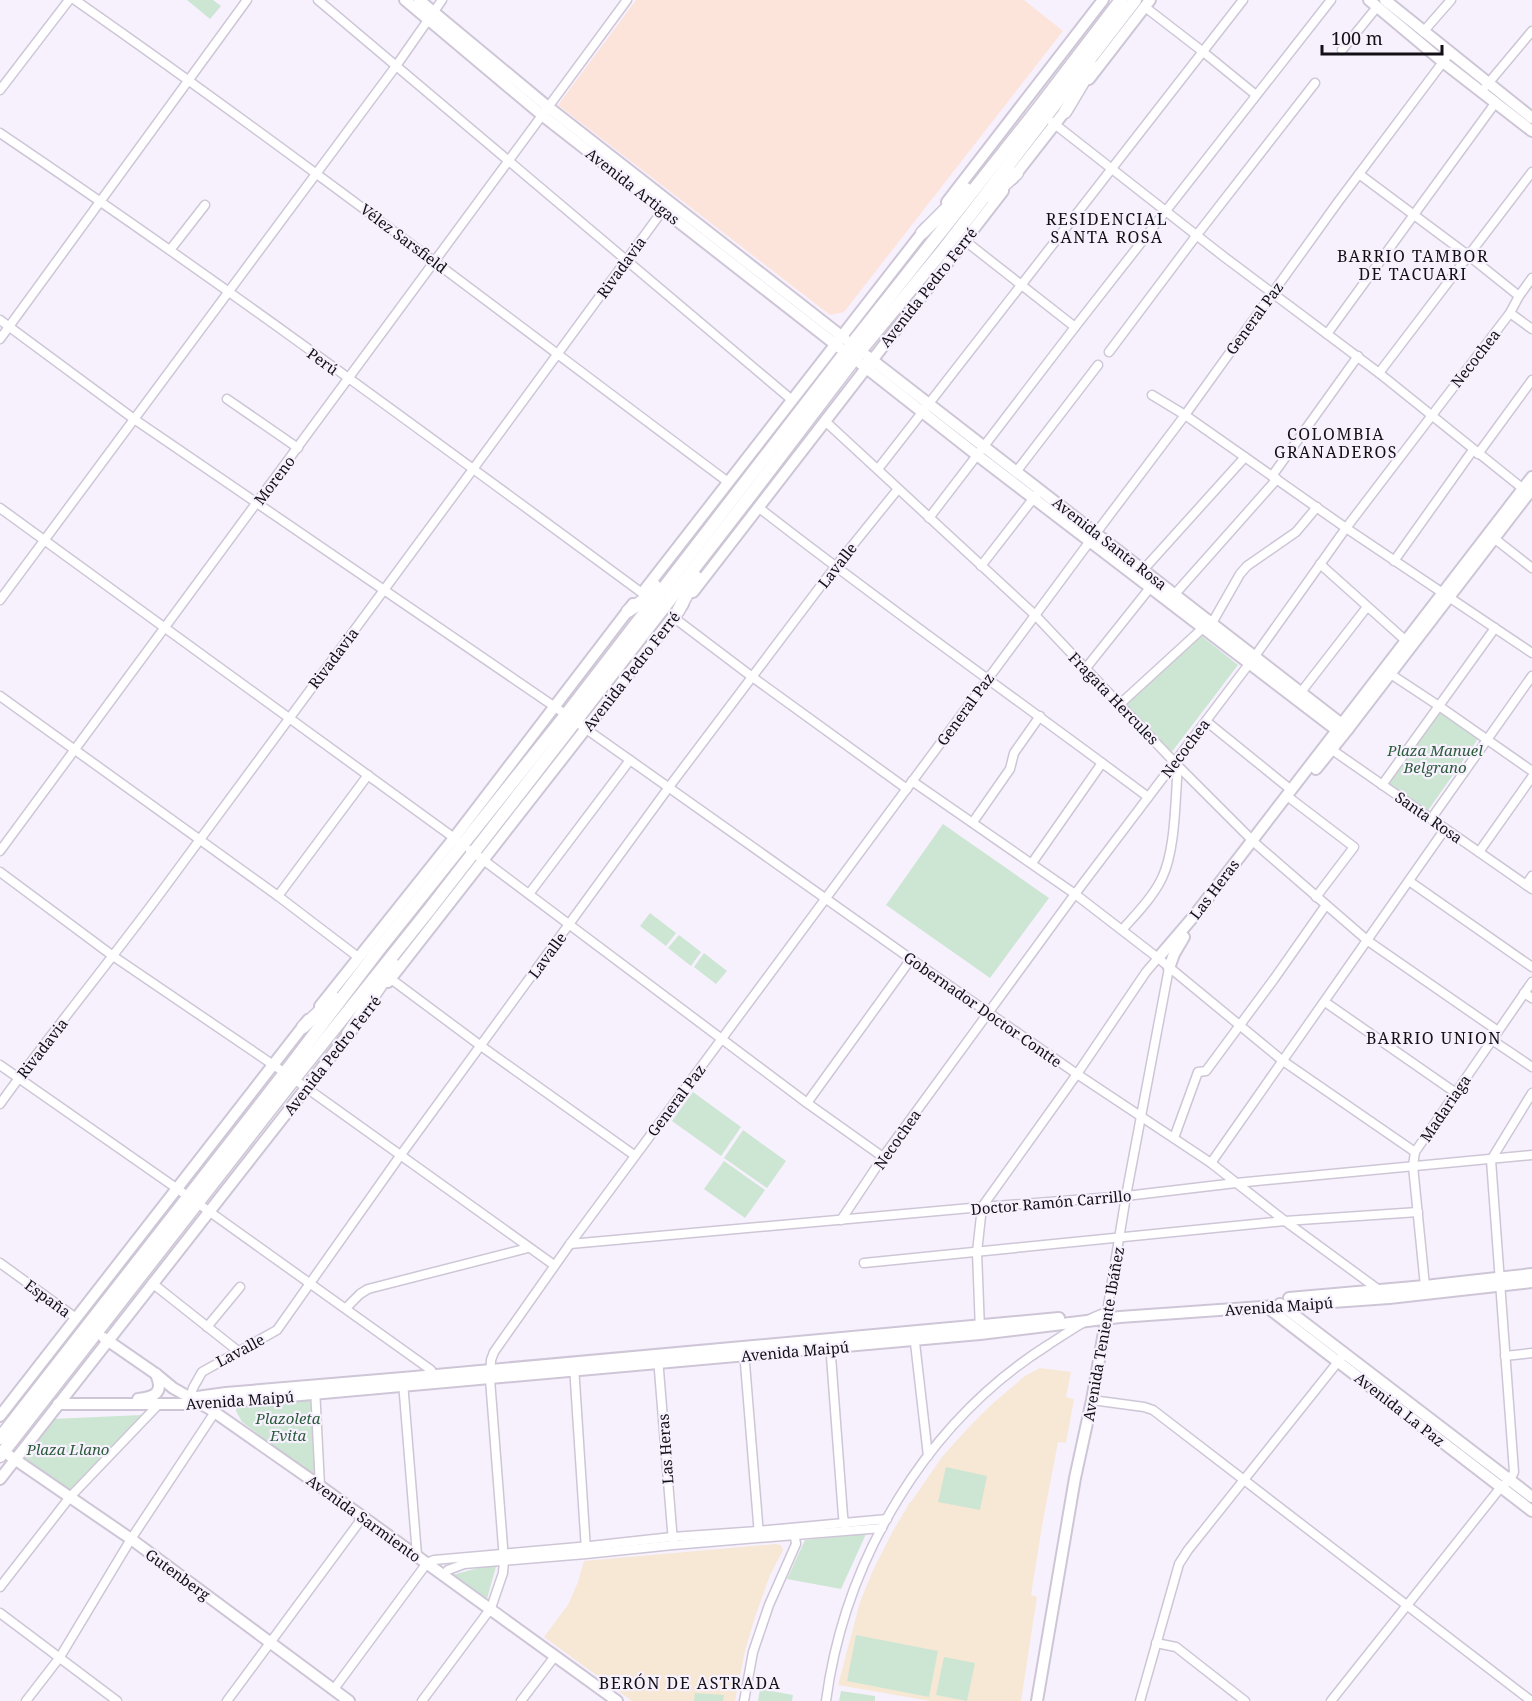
<svg xmlns="http://www.w3.org/2000/svg" width="1532" height="1701" viewBox="0 0 1532 1701" font-family="'Noto Serif',serif">
  <rect width="100%" height="100%" fill="#f7f1fe"/>
  <!-- education -->
  <g fill="#f6e8d4">
    <polygon points="1040,1368 1071,1372 1066,1397 1074,1399 1066,1443 1058,1442 1042,1526 1031,1595 1037,1597 1021,1701 930,1701 838,1685 860,1602 874,1568 893,1531 910,1502 911,1502 942,1457 968,1428 991,1405 1025,1376"/>
    <polygon points="776,1544 781,1545 783,1550 770,1575 755,1617 745,1651 735,1701 632,1701 544,1637 568,1605 578,1582 584,1561"/>
  </g>
  <!-- medical -->
  <polygon fill="#fce4da" points="636,0 1024,0 1063,31 844,312 830,315 558,105"/>
  <!-- green -->
  <g fill="#cde6d3">
    <polygon points="187,0 213,0 221,6 210,19"/>
    <polygon points="1199,634 1238,665 1171,753 1126,706"/>
    <polygon points="1440,709 1478,739 1427,812 1388,783"/>
    <polygon points="943,824 1049,898 990,978 886,905"/>
    <polygon points="650,913 676,933 666,946 640,926"/>
    <polygon points="679,935 701,952 691,966 668,948"/>
    <polygon points="704,953 727,971 716,984 694,967"/>
    <polygon points="693,1092 741,1127 721,1156 672,1121"/>
    <polygon points="743,1130 786,1161 767,1188 724,1158"/>
    <polygon points="724,1161 765,1190 745,1218 704,1189"/>
    <polygon points="311,1400 316,1478 242,1422 236,1411 236,1408 242,1405"/>
    <polygon points="142,1415 69,1492 21,1459 51,1419"/>
    <polygon points="946,1467 987,1476 980,1510 938,1502"/>
    <polygon points="866,1534 841,1589 787,1579 805,1540"/>
    <polygon points="497,1563 487,1599 452,1575"/>
    <polygon points="856,1635 938,1651 929,1697 847,1681"/>
    <polygon points="944,1657 975,1663 967,1701 936,1695"/>
    <polygon points="760,1689 793,1695 792,1701 758,1701"/>
    <polygon points="841,1691 875,1696 875,1701 839,1701"/>
    <polygon points="695,1693 724,1695 723,1701 694,1701"/>
  </g>
  <g fill="none" stroke-linecap="round" stroke-linejoin="round">
    <!-- minor casing -->
    <g stroke="#cec6d6" stroke-width="11">
      <g id="minor">
        <path d="M 75,0 C 297,155 511,320 728,482"/>
        <polyline points="318,0 792,400"/>
        <polyline points="1145,7 1202,51 1256,95"/>
        <polyline points="1423,32 1451,0"/>
        <polyline points="1342,50 1377,7"/>
        <polyline points="1486,86 1532,31"/>
        <polyline points="0,90 69,0"/>
        <polyline points="1052,122 1223,256 1379,373 1527,492"/>
        <path d="M 0,133 C 218,280 430,437 642,593"/>
        <polyline points="1359,174 1469,256 1519,296"/>
        <polyline points="964,240 1075,327"/>
        <polyline points="170,250 205,205"/>
        <polyline points="1510,313 1532,329"/>
        <polyline points="0,320 134,419 555,707 911,959 1077,1074 1211,1163 1285,1221 1379,1290"/>
        <polyline points="1327,334 1496,102"/>
        <polyline points="0,339 247,0"/>
        <polyline points="1109,352 1196,236 1315,83"/>
        <polyline points="1379,373 1532,172"/>
        <polyline points="1152,395 1185,415 1346,528 1532,653"/>
        <polyline points="227,399 298,448"/>
        <polyline points="825,421 1035,615 1178,766 1256,844 1368,941 1498,1031"/>
        <polyline points="1478,454 1532,380"/>
        <polyline points="878,469 1243,0"/>
        <polyline points="1016,472 1098,365"/>
        <polyline points="1272,476 1358,356"/>
        <path d="M 758,507 C 886,607 1018,700 1148,797"/>
        <polyline points="0,508 457,840"/>
        <polyline points="929,518 1075,327 1331,0"/>
        <polyline points="1490,535 1532,568"/>
        <polyline points="1394,561 1473,450"/>
        <polyline points="1320,564 1405,640"/>
        <polyline points="981,566 1036,495"/>
        <polyline points="1144,569 1245,457"/>
        <polyline points="1175,594 1277,479"/>
        <polyline points="0,600 396,66 442,0"/>
        <polyline points="673,617 751,676 907,789"/>
        <polyline points="1086,668 1153,584"/>
        <polyline points="1386,671 1439,706 1532,771"/>
        <polyline points="0,696 278,896 358,957"/>
        <polyline points="1298,696 1367,607"/>
        <polyline points="1120,704 1203,628 1212,623 1240,574 1247,566 1296,532 1317,507"/>
        <polyline points="1206,721 1290,789"/>
        <polyline points="1328,747 1532,889"/>
        <polyline points="912,781 1075,894 1158,958 1283,1061 1415,1152"/>
        <polyline points="1382,785 1495,628"/>
        <polyline points="1291,799 1354,847 1316,897"/>
        <polyline points="1431,819 1532,676"/>
        <polyline points="973,822 1010,769 1014,753 1040,716"/>
        <polyline points="470,850 807,1103 883,1157"/>
        <polyline points="0,851 627,0"/>
        <polyline points="1479,852 1532,777"/>
        <polyline points="1032,863 1102,763"/>
        <polyline points="0,872 113,956 294,1079 554,1265"/>
        <polyline points="1409,881 1532,967"/>
        <polyline points="1526,885 1532,876"/>
        <polyline points="529,894 630,760"/>
        <polyline points="278,896 368,775"/>
        <path d="M 1122,930 C 1136,914 1153,897 1162,878 C 1176,849 1175,798 1178,766"/>
        <polyline points="391,979 481,1046 634,1155"/>
        <polyline points="1524,993 1532,998"/>
        <polyline points="1325,1002 1456,1093"/>
        <polyline points="1492,1040 1532,1067"/>
        <polyline points="0,1065 189,1197 431,1370 434,1378"/>
        <polyline points="807,1103 911,959"/>
        <path d="M 0,1104 C 51,1033 107,965 159,895 C 327,667 496,439 663,210"/>
        <polyline points="1174,1138 1198,1072 1206,1071 1274,979 1326,905"/>
        <polyline points="1211,1163 1445,829"/>
        <polyline points="841,1220 883,1157 1075,894 1255,656 1346,528 1510,313 1519,296 1532,278"/>
        <polyline points="570,1244 982,1207 1126,1196 1236,1183 1532,1155"/>
        <polyline points="0,1263 76,1318"/>
        <polyline points="864,1263 1285,1221 1418,1212"/>
        <polyline points="152,1283 238,1351"/>
        <polyline points="1425,1286 1413,1166 1415,1152 1532,982"/>
        <polyline points="346,1308 360,1294 368,1289 528,1248"/>
        <polyline points="207,1327 240,1287"/>
        <polyline points="980,1330 977,1252 982,1207 1077,1074 1146,972 1158,958"/>
        <polyline points="914,1334 928,1456"/>
        <polyline points="830,1343 843,1516 845,1527"/>
        <polyline points="744,1351 759,1535"/>
        <polyline points="1505,1356 1532,1353"/>
        <polyline points="658,1358 673,1542"/>
        <polyline points="574,1366 586,1550"/>
        <polyline points="403,1382 417,1555"/>
        <polyline points="315,1388 320,1486"/>
        <polyline points="1092,1400 1144,1407 1153,1410 1530,1700"/>
        <polyline points="189,1401 193,1388 202,1372 277,1330 400,1156 669,787 835,567 898,489"/>
        <polyline points="443,1575 448,1570 464,1564 586,1554 673,1545 882,1528"/>
        <polyline points="0,1587 70,1497 159,1404"/>
        <polyline points="0,1613 117,1701"/>
        <polyline points="1156,1643 1176,1647 1245,1701"/>
        <polyline points="334,1689 427,1563 434,1560 590,1546 672,1537 758,1531 887,1519"/>
        <polyline points="26,1701 60,1657 131,1539 215,1412"/>
        <polyline points="227,1701 363,1517"/>
        <polyline points="422,1701 491,1608 503,1573 504,1560 490,1379 491,1360 494,1352 570,1244 1090,541 1185,415 1338,202 1446,58"/>
        <polyline points="521,1701 555,1656"/>
        <polyline points="744,1701 753,1652 769,1605 796,1544 794,1531"/>
        <path d="M 826,1701 C 845,1559 926,1422 1048,1345 C 1067,1333 1085,1319 1107,1312 L 1126,1196 L 1169,968"/>
        <polyline points="1140,1701 1179,1564 1188,1550 1341,1358"/>
        <polyline points="1331,1701 1501,1487 1510,1480 1514,1472 1491,1160 1532,1093"/>
      </g>
    </g>
    <!-- major casing -->
    <g stroke="#cec6d6" stroke-width="14">
      <g id="major">
        <polyline points="405,0 542,115 840,348"/>
        <polyline points="419,0 548,107 845,339"/>
        <polyline points="1369,0 1443,62 1532,131"/>
        <polyline points="1385,0 1532,118"/>
        <polyline points="1089,79 1150,0"/>
        <polyline points="1012,179 1069,106"/>
        <polyline points="947,202 1103,0"/>
        <polyline points="867,356 1348,729"/>
        <polyline points="860,363 977,455 1343,735"/>
        <polyline points="643,592 926,228"/>
        <polyline points="693,592 1003,191"/>
        <polyline points="1316,769 1348,729 1532,489"/>
        <polyline points="1158,958 1194,916 1532,477"/>
        <polyline points="1169,968 1174,954 1184,937"/>
        <polyline points="388,982 683,604"/>
        <polyline points="320,1006 454,838 633,604"/>
        <polyline points="1289,1298 1425,1286 1532,1274"/>
        <polyline points="1280,1304 1532,1497"/>
        <polyline points="1267,1307 1532,1511"/>
        <polyline points="104,1338 156,1374 173,1388 210,1409 320,1486 617,1701"/>
        <polyline points="190,1398 226,1393 403,1378 1059,1318"/>
        <path d="M 138,1399 C 155,1397 164,1393 156,1374"/>
        <polyline points="58,1404 190,1404 234,1401 980,1334 1120,1317 1389,1298 1532,1282"/>
        <polyline points="0,1416 308,1020"/>
        <polyline points="10,1456 131,1539 349,1701"/>
        <polyline points="0,1479 353,1028"/>
        <polyline points="1037,1701 1075,1478 1092,1400 1107,1315"/>
      </g>
    </g>
    <!-- highway casing -->
    <g stroke="#cec6d6" stroke-width="15">
      <g id="highway">
        <polyline points="1065,112 1092,67"/>
        <polyline points="991,197 1017,173"/>
        <polyline points="922,233 966,189"/>
        <polyline points="628,611 644,600 655,586"/>
        <polyline points="678,611 696,577"/>
        <polyline points="303,1027 334,998"/>
        <polyline points="348,1034 394,965"/>
        <polyline points="0,1438 285,1073 376,953 566,715 852,344 1037,110 1121,0"/>
        <polyline points="0,1456 294,1079 429,910 750,496 861,350 944,249 1135,0"/>
      </g>
    </g>
    <!-- minor -->
    <use href="#minor" stroke="#fff" stroke-width="8"/>
    <!-- major -->
    <use href="#major" stroke="#fff" stroke-width="10"/>
    <!-- highway -->
    <use href="#highway" stroke="#fff" stroke-width="12"/>
  </g>
  <g text-anchor="middle" dominant-baseline="central" stroke-width="4.5" stroke-linejoin="round" paint-order="stroke">
    <!-- street labels -->
    <g font-size="15" fill="#120f15" stroke="#f7f1fe">
      <text transform="translate(633 186) rotate(38)">Avenida Artigas</text>
      <text transform="translate(404 238) rotate(37)">Vélez Sarsfield</text>
      <text transform="translate(621 267) rotate(-54)">Rivadavia</text>
      <text transform="translate(928 287) rotate(-52)">Avenida Pedro Ferré</text>
      <text transform="translate(1254 318) rotate(-54)">General Paz</text>
      <text transform="translate(1475 358) rotate(-52)">Necochea</text>
      <text transform="translate(323 361) rotate(36)">Perú</text>
      <text transform="translate(274 480) rotate(-53)">Moreno</text>
      <text transform="translate(1110 543) rotate(38)">Avenida Santa Rosa</text>
      <text transform="translate(837 565) rotate(-52)">Lavalle</text>
      <text transform="translate(333 658) rotate(-53)">Rivadavia</text>
      <text transform="translate(631 671) rotate(-52)">Avenida Pedro Ferré</text>
      <text transform="translate(1114 698) rotate(46)">Fragata Hercules</text>
      <text transform="translate(965 709) rotate(-54)">General Paz</text>
      <text transform="translate(1185 748) rotate(-53)">Necochea</text>
      <text transform="translate(1429 817) rotate(35)">Santa Rosa</text>
      <text transform="translate(1214 889) rotate(-53)">Las Heras</text>
      <text transform="translate(547 955) rotate(-54)">Lavalle</text>
      <text transform="translate(983 1009) rotate(35)">Gobernador Doctor Contte</text>
      <text transform="translate(42 1048) rotate(-52)">Rivadavia</text>
      <text transform="translate(332 1055) rotate(-52)">Avenida Pedro Ferré</text>
      <text transform="translate(676 1100) rotate(-53)">General Paz</text>
      <text transform="translate(1445 1108) rotate(-56)">Madariaga</text>
      <text transform="translate(897 1139) rotate(-55)">Necochea</text>
      <text transform="translate(1051 1202) rotate(-5)">Doctor Ramón Carrillo</text>
      <text transform="translate(48 1298) rotate(36)">España</text>
      <text transform="translate(1279 1306) rotate(-4)">Avenida Maipú</text>
      <text transform="translate(1103 1334) rotate(-80)">Avenida Teniente Ibáñez</text>
      <text transform="translate(240 1350) rotate(-28)">Lavalle</text>
      <text transform="translate(795 1351) rotate(-5)">Avenida Maipú</text>
      <text transform="translate(240 1400) rotate(-4)">Avenida Maipú</text>
      <text transform="translate(1400 1409) rotate(38)">Avenida La Paz</text>
      <text transform="translate(665 1449) rotate(-94)">Las Heras</text>
      <text transform="translate(364 1518) rotate(36)">Avenida Sarmiento</text>
      <text transform="translate(178 1574) rotate(36)">Gutenberg</text>
    </g>
    <!-- park labels -->
    <g font-size="15" font-style="italic" fill="#2a5b3a" stroke="#f7f1fe">
      <text x="1435" y="750">Plaza Manuel<tspan x="1435" dy="17">Belgrano</tspan></text>
      <text x="288" y="1418">Plazoleta<tspan x="288" dy="17">Evita</tspan></text>
      <text x="68" y="1449">Plaza Llano</text>
    </g>
    <!-- neighbourhood labels -->
    <g font-size="16" letter-spacing="1.5" fill="#120f15" stroke="#f7f1fe">
      <text x="1107" y="219">RESIDENCIAL<tspan x="1107" dy="18">SANTA ROSA</tspan></text>
      <text x="1413" y="256">BARRIO TAMBOR<tspan x="1413" dy="18">DE TACUARI</tspan></text>
      <text x="1336" y="434">COLOMBIA<tspan x="1336" dy="18">GRANADEROS</tspan></text>
      <text x="1434" y="1038">BARRIO UNION</text>
      <text x="690" y="1683">BERÓN DE ASTRADA</text>
    </g>
  </g>
  <!-- scale -->
  <path d="M1322 45v9h120v-9" fill="none" stroke="#120f15" stroke-width="3"/>
  <text x="1331" y="45" font-size="18" fill="#120f15" stroke="#f7f1fe" stroke-width="4.5" paint-order="stroke">100 m</text>
</svg>
